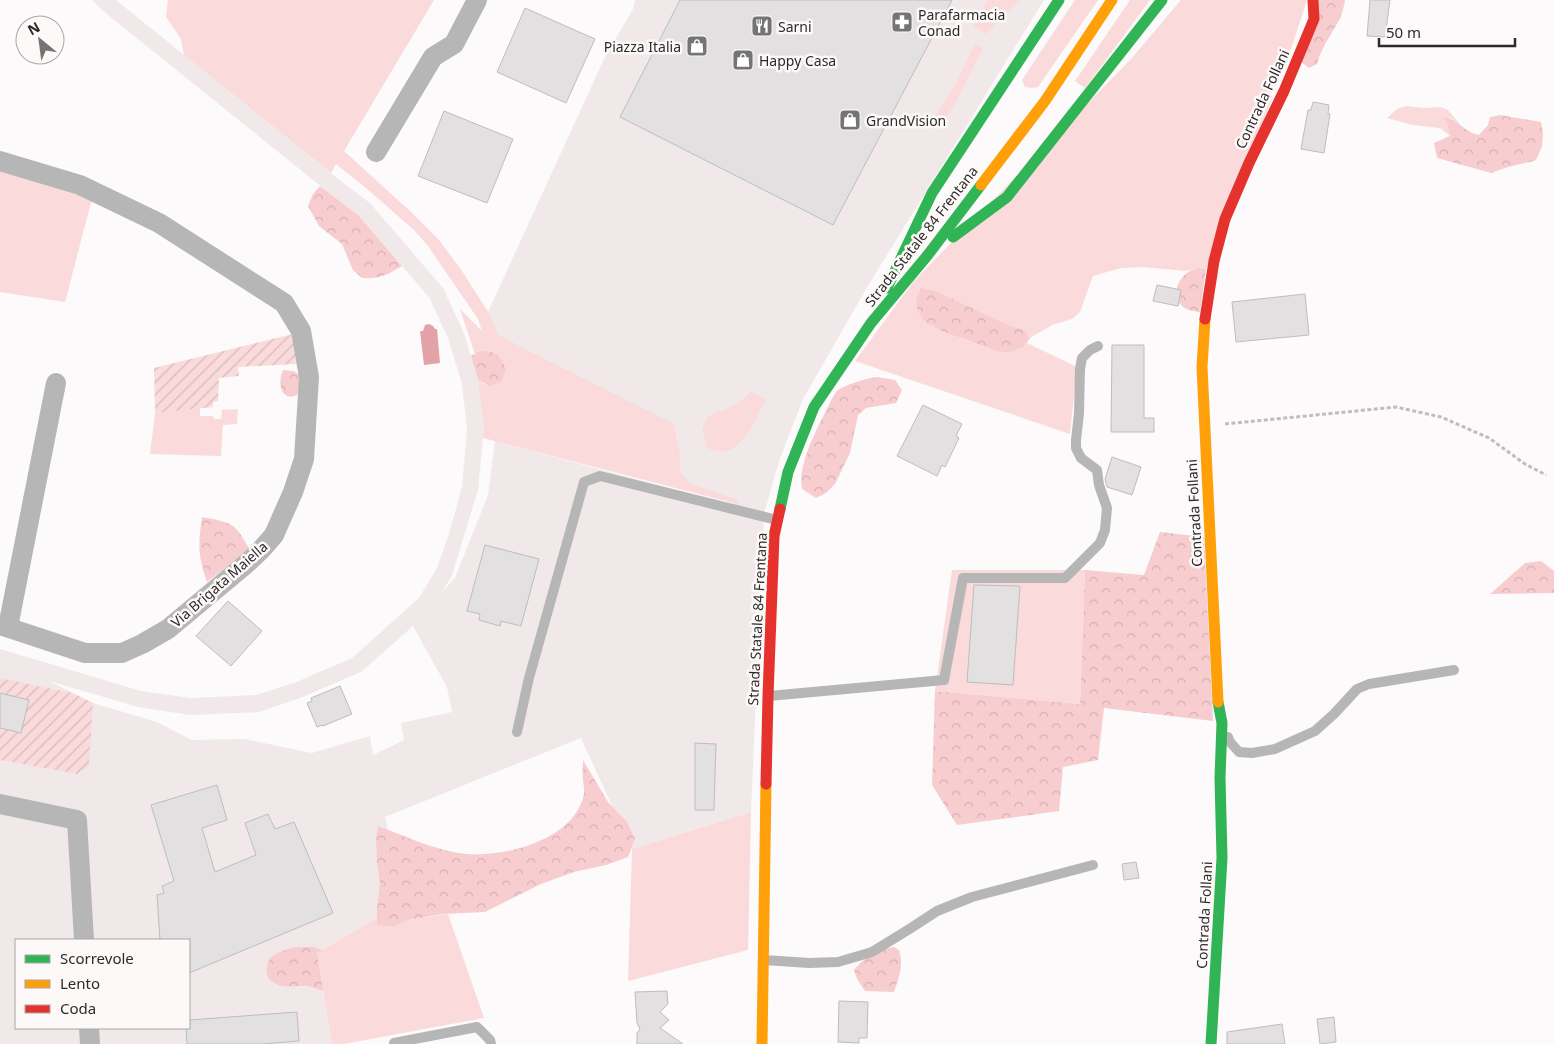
<svg xmlns="http://www.w3.org/2000/svg" width="1554" height="1044" viewBox="0 0 1554 1044" font-family="'Noto Sans',sans-serif">
  <defs>
    <pattern id="forest-crowns" width="20" height="18" patternUnits="userSpaceOnUse" patternTransform="scale(1.25)"><rect width="20" height="18" fill="#f8cdcf"/><path d="M2 6a3 3 0 1 1 6 0M12 15a3 3 0 1 1 6 0" fill="none" stroke="#d5b0b2"/></pattern>
    <pattern id="garden-furrows" width="10" height="10" patternUnits="userSpaceOnUse" patternTransform="scale(1.25)"><rect width="10" height="10" fill="#fadadb"/><path d="M-1 1l2-2M0 10L10 0M9 11l2-2" fill="none" stroke="#d6bbbc"/></pattern>
  </defs>
  <rect width="100%" height="100%" fill="#fcfafa"/>
  <!-- built -->
  <path fill="#f1e9e9" fill-rule="evenodd" d="M 92,0 L 116,0 L 338,179 L 370,203 L 443,288 L 464,333 L 478,380 L 484,429 L 478,490 L 452,575 L 443,591 L 455,578 L 488,495 L 495,441 L 732,505 L 733,503 L 738,503 L 691,484 L 681,473 L 680,454 L 498,334 L 488,312 L 604,59 L 633,9 L 635,0 L 1044,0 L 866,289 L 803,399 L 779,461 L 764,514 L 751,812 L 632,849 L 581,738 L 385,817 L 404,902 L 317,953 L 332,1044 L 0,1044 L 0,649 L 141,691 L 191,698 L 256,695 L 294,683 L 352,658 L 419,598 L 437,568 L 449,534 L 462,487 L 467,429 L 462,384 L 448,338 L 429,297 L 358,215 L 328,192 L 108,15 ZM 413,626 L 447,687 L 452,712 L 401,723 L 404,740 L 373,755 L 370,736 L 312,753 L 244,739 L 192,740 L 157,722 L 93,703 L 49,681 L 138,707 L 190,715 L 259,712 L 300,698 L 361,672 ZM 16,940 L 189,940 L 189,1028 L 16,1028 Z"/>
  <!-- grass -->
  <g fill="#fadadb">
    <polygon points="168,0 434,0 344,151 410,211 439,240 462,271 490,315 498,334 519,346 674,424 680,454 681,473 691,484 730,497 739,501 738,503 733,503 483,438 484,429 478,380 486,385 480,351 475,354 460,309 482,331 478,319 428,246 414,230 366,188 336,164 331,173 184,55 181,39 166,17"/>
    <polygon points="988,0 1019,0 986,34 974,26 977,18"/>
    <polygon points="1075,0 1098,0 1038,87 1032,88 1025,87 1022,80"/>
    <polygon points="1130,0 1150,0 1085,88 1075,81"/>
    <polygon points="1181,0 1307,0 1291,49 1273,74 1267,87 1271,101 1206,269 1197,268 1187,271 1142,267 1121,268 1093,276 1080,312 1072,319 1052,325 1030,338 1024,330 1006,324 934,290 921,288 960,338 999,352 1010,352 1023,348 1027,343 1077,367 1070,434 855,361 914,281 1131,59"/>
    <polygon points="975,44 983,48 956,102 940,127 932,122 955,85"/>
    <polygon points="1406,106 1424,108 1441,107 1448,110 1461,126 1451,118 1444,116 1447,124 1450,136 1440,128 1413,125 1387,118 1397,109"/>
    <polygon points="0,171 93,195 65,302 0,292"/>
    <path d="M 751,391 L 766,400 C 758,414 743,449 726,451 C 719,453 713,450 707,448 L 702,429 L 707,417 C 726,407 736,409 751,391 Z"/>
    <polygon points="200,407 200,416 213,416 214,419 221,419 222,410 238,409 237,424 223,425 221,456 150,454 155,413"/>
    <polygon points="952,570 1085,570 1080,704 935,691"/>
    <polygon points="751,812 748,950 628,981 632,849"/>
    <polygon points="448,914 484,1018 344,1044 332,1044 317,953 377,918 377,925 393,927 409,920"/>
  </g>
  <!-- forest -->
  <g fill="url(#forest-crowns)">
    <path d="M 1316,0 L 1345,0 C 1344,5 1343,11 1341,16 C 1333,33 1322,45 1317,64 L 1309,68 L 1301,62 Z"/>
    <path d="M 1500,115 L 1541,122 L 1543,133 L 1542,146 L 1537,158 L 1534,161 L 1508,167 L 1491,173 L 1437,158 L 1434,143 L 1450,136 L 1447,124 L 1443,116 C 1459,120 1464,132 1479,135 L 1488,125 L 1490,117 Z"/>
    <path d="M 320,186 L 358,215 L 402,266 C 387,275 380,279 362,278 L 353,270 L 342,244 L 319,226 L 308,206 L 313,194 Z"/>
    <path d="M 1197,268 L 1206,269 L 1200,312 C 1188,311 1182,308 1175,298 C 1177,282 1182,273 1197,268 Z"/>
    <polygon points="921,288 934,290 1006,324 1024,330 1030,338 1023,348 1010,352 999,352 942,331 924,321 917,309 916,299"/>
    <path d="M 480,351 C 496,351 501,356 506,370 L 501,382 L 490,386 L 478,380 L 471,356 Z"/>
    <path d="M 283,370 L 293,371 L 300,375 L 304,389 C 286,408 275,388 283,370 Z"/>
    <path d="M 877,377 L 895,380 L 902,390 L 896,403 L 866,408 L 858,415 L 850,453 L 835,484 L 826,493 L 816,498 L 802,489 C 797,465 818,426 829,405 C 831,401 834,394 837,391 C 844,385 867,378 877,377 Z"/>
    <path d="M 202,517 C 212,519 230,521 236,529 C 242,535 245,543 250,549 L 207,582 C 198,555 198,545 202,517 Z"/>
    <polygon points="1160,532 1204,537 1213,721 1104,708 1098,760 1063,767 1059,811 957,825 932,785 935,691 1080,704 1085,570 1144,575"/>
    <polygon points="1541,561 1554,571 1554,593 1490,594 1525,563"/>
    <path d="M 583,760 L 608,802 L 627,822 L 635,839 L 628,857 L 606,865 L 574,872 L 541,884 L 485,912 L 443,914 L 409,920 L 393,927 L 377,925 L 377,908 L 380,883 L 377,862 L 376,838 L 378,826 C 405,836 430,848 458,853 C 499,860 575,841 584,794 C 585,790 583,784 583,779 C 582,773 583,766 583,760 Z"/>
    <path d="M 295,947 L 314,947 L 322,950 L 317,953 L 323,991 C 318,989 312,987 307,986 C 290,985 282,991 268,978 C 267,974 266,969 267,965 C 270,953 285,950 295,947 Z"/>
    <path d="M 894,947 L 899,950 C 904,966 899,977 894,992 L 865,991 L 857,979 L 854,970 C 864,957 878,950 894,947 Z"/>
  </g>
  <!-- garden -->
  <g fill="url(#garden-furrows)">
    <polygon points="293,334 296,364 238,367 239,376 219,378 218,401 213,402 213,407 155,413 154,368"/>
    <polygon points="0,678 72,693 93,703 89,766 77,774 0,760"/>
  </g>
  <!-- water -->
  <polygon fill="#e2a2a7" points="429,324 433,326 435,329 437,329 440,363 424,365 420,331 423,331 425,325"/>
  <!-- building -->
  <g fill="#e2e0e0" stroke="#bebcbc">
    <polygon points="680,0 952,0 833,225 620,117"/>
    <polygon points="1370,0 1390,0 1385,37 1367,36"/>
    <polygon points="525,8 595,39 566,103 497,72"/>
    <polygon points="1313,102 1329,105 1328,114 1330,114 1324,153 1301,149 1308,110 1311,110"/>
    <polygon points="444,111 513,139 487,203 418,176"/>
    <polygon points="1157,285 1181,290 1178,306 1153,301"/>
    <polygon points="1305,294 1309,335 1236,342 1232,302"/>
    <polygon points="1112,345 1144,345 1144,418 1154,418 1154,432 1111,432"/>
    <polygon points="923,405 962,424 956,436 959,438 945,467 942,465 937,476 897,456"/>
    <polygon points="1112,457 1141,467 1132,495 1107,487 1105,479"/>
    <polygon points="485,545 539,559 521,626 501,621 500,626 479,620 480,614 467,611"/>
    <polygon points="974,585 1020,586 1013,685 967,682"/>
    <polygon points="228,601 262,631 231,666 196,636"/>
    <polygon points="340,686 352,714 323,726 323,725 317,727 307,703 312,701 311,698"/>
    <polygon points="0,693 29,700 21,733 0,728"/>
    <polygon points="695,743 716,744 714,810 695,810"/>
    <polygon points="217,785 227,820 202,828 215,872 256,855 245,823 268,814 275,829 294,822 333,913 189,973 189,940 160,940 157,895 164,893 162,886 174,881 151,805"/>
    <polygon points="1136,862 1139,878 1124,880 1122,864"/>
    <polygon points="667,991 668,1004 660,1012 669,1020 660,1028 683,1044 637,1044 637,1033 640,1029 637,1023 635,992"/>
    <polygon points="839,1001 868,1002 867,1038 859,1038 859,1043 838,1042"/>
    <polygon points="297,1012 299,1041 263,1044 187,1044 186,1028 189,1028 189,1020"/>
    <polygon points="1334,1017 1336,1042 1320,1044 1317,1019"/>
    <polygon points="1282,1024 1285,1044 1227,1044 1227,1032"/>
  </g>
  <g fill="none" stroke-linecap="round" stroke-linejoin="round">
    <!-- path -->
    <polyline stroke="#bfbebe" stroke-width="3" stroke-dasharray="4 2.5" stroke-linecap="butt" points="1225,424 1396,407 1441,417 1489,438 1525,464 1546,475"/>
    <!-- lane -->
    <g stroke="#b7b6b6" stroke-width="10">
      <polyline points="769,696 944,680 963,578 1065,578 1100,543 1105,530 1107,508 1099,485 1097,470 1081,458 1076,448 1076,440 1079,413 1080,369 1082,358 1090,350 1098,346"/>
      <polyline points="517,732 529,678 584,482 600,476 777,520"/>
      <polyline points="1228,737 1230,742 1239,752 1252,753 1275,749 1315,731 1334,714 1357,689 1369,684 1454,670"/>
      <polyline points="764,960 809,963 838,962 872,952 911,928 937,911 972,897 1093,865"/>
      <polyline points="394,1043 477,1027 490,1040 491,1044"/>
    </g>
    <!-- street -->
    <g stroke="#b7b6b6" stroke-width="20">
      <polyline points="376,152 433,57 454,44 477,0"/>
      <polyline points="0,161 80,185 159,223 284,303 301,331 309,377 304,459 293,492 274,535 261,550 246,564 168,629 142,644 122,653 85,653 0,625"/>
      <polyline points="8,627 56,383"/>
      <polyline points="0,804 77,820 84,940"/>
      <polyline points="89,1028 90,1044"/>
    </g>
    <!-- fast -->
    <g stroke="#30b455" stroke-width="11">
      <polyline points="953,237 1007,197 1162,0"/>
      <polyline points="887,288 932,193 1059,0"/>
      <polyline points="780,509 788,472 814,407 871,323 927,256 981,185"/>
      <polyline points="1211,1044 1222,858 1220,778 1222,723 1218,702"/>
    </g>
    <!-- slow -->
    <g stroke="#ff9f0a" stroke-width="11">
      <polyline points="981,185 1045,101 1112,0"/>
      <polyline points="1205,319 1202,367 1218,702"/>
      <polyline points="762,1044 766,784"/>
    </g>
    <!-- jam -->
    <g stroke="#e5322d" stroke-width="11">
      <polyline points="1205,319 1214,261 1225,219 1249,163 1284,91 1314,19 1313,0"/>
      <polyline points="766,784 768,696 774,536 780,509"/>
    </g>
  </g>
  <!-- icons -->
  <defs>
    <g id="pharmacy-square" transform="scale(1.125)"><rect x="-9" y="-9" width="18" height="18" rx="4" fill="#757373" stroke="#fdf9f9"/><path d="M-2-6h4v4h4v4h-4v4h-4v-4h-4v-4h4Z" fill="#fff"/></g>
    <g id="restaurant-square" transform="scale(1.125)"><rect x="-9" y="-9" width="18" height="18" rx="4" fill="#757373" stroke="#fdf9f9"/><path d="M-5-6h1v4h1v-4h1v4h1v-4h1v5L-1.5 .5V6h-2V.5L-5-1ZM5-6V6H3V1.5H1.5Q1.5-4 5-6Z" fill="#fff"/></g>
    <g id="shop-square" transform="scale(1.125)"><rect x="-9" y="-9" width="18" height="18" rx="4" fill="#757373" stroke="#fdf9f9"/><path d="M-5-2.5h2.3a2.7 3.5 0 0 1 5.4 0H5L5.5 6h-11ZM-1.5-2.5h3a1.5 2.3 0 0 0-3 0Z" fill="#fff"/></g>
  </defs>
  <g fill-rule="evenodd">
    <use href="#pharmacy-square" x="902" y="22"/>
    <use href="#restaurant-square" x="762" y="26"/>
    <use href="#shop-square" x="697" y="46"/>
    <use href="#shop-square" x="743" y="60"/>
    <use href="#shop-square" x="850" y="120"/>
  </g>
  <g text-anchor="middle" dominant-baseline="central" stroke-width="5" stroke-linejoin="round" paint-order="stroke">
    <!-- poi labels -->
    <g font-size="14" fill="#2c2a2a" stroke="#fdf9f9" text-anchor="start">
      <text x="918" y="14">Parafarmacia<tspan x="918" dy="16">Conad</tspan></text>
      <text x="778" y="26">Sarni</text>
      <text x="681" y="46" text-anchor="end">Piazza Italia</text>
      <text x="759" y="60">Happy Casa</text>
      <text x="866" y="120">GrandVision</text>
    </g>
    <!-- street labels -->
    <g font-size="14" fill="#2c2a2a" stroke="#fdf9f9">
      <text transform="translate(1262 99) rotate(-65)">Contrada Follani</text>
      <text transform="translate(921 236) rotate(-52)">Strada Statale 84 Frentana</text>
      <text transform="translate(1194 513) rotate(-93)">Contrada Follani</text>
      <text transform="translate(219 584) rotate(-41)">Via Brigata Maiella</text>
      <text transform="translate(757 619) rotate(-87)">Strada Statale 84 Frentana</text>
      <text transform="translate(1204 915) rotate(-87)">Contrada Follani</text>
    </g>
  </g>
  <!-- legend -->
  <rect x="15" y="939" width="175" height="90" fill="#fdf9f9" stroke="#a9a6a6"/>
  <rect x="25" y="955" width="25" height="8" fill="#30b455" stroke="#a9a6a6"/>
  <text x="60" y="964" font-size="15" fill="#2c2a2a">Scorrevole</text>
  <rect x="25" y="980" width="25" height="8" fill="#ff9f0a" stroke="#a9a6a6"/>
  <text x="60" y="989" font-size="15" fill="#2c2a2a">Lento</text>
  <rect x="25" y="1005" width="25" height="8" fill="#e5322d" stroke="#a9a6a6"/>
  <text x="60" y="1014" font-size="15" fill="#2c2a2a">Coda</text>
  <!-- north arrow -->
  <g transform="translate(40 40) rotate(331)"><circle r="24" fill="#fdf9f9" stroke="#a9a6a6"/>
  <path d="M0-4L9 19L0 12L-9 19Z" fill="#757373"/>
  <text y="-8" font-size="14" font-weight="bold" text-anchor="middle" fill="#2c2a2a">N</text>
  </g>
  <!-- scale -->
  <path d="M1379 38v8h136v-8" fill="none" stroke="#2c2a2a" stroke-width="2.5"/>
  <text x="1386" y="38" font-size="15" fill="#2c2a2a" stroke="#fdf9f9" stroke-width="4" paint-order="stroke">50 m</text>
</svg>
